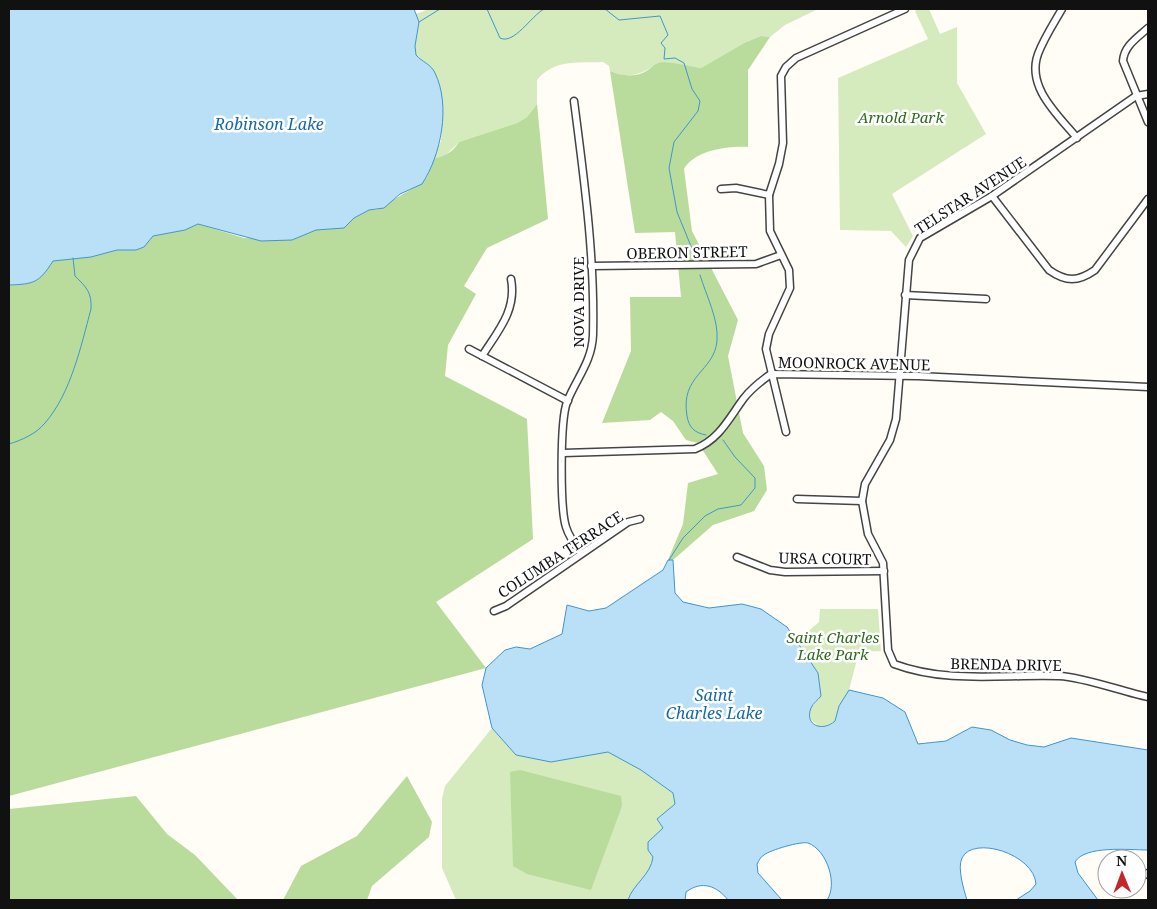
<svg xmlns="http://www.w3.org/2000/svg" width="1157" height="909" viewBox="0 0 1157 909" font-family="'Noto Serif',serif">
  <rect width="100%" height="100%" fill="#fffdf5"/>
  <!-- green -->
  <g fill="#d5ebbd">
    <path d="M 429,9 L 818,9 L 785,25 L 770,37 L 761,36 L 744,43 L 701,68 L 657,63 C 642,75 628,79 610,71 L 609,66 L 603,62 C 578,63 554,59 537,80 L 537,104 L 527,117 L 517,123 L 459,142 L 445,156 L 433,159 L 441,141 L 442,122 L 431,68 L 416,55 L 415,46 L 419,22 L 416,14 Z"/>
    <polygon points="919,9 929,9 940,34 957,27 957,83 986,134 892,194 913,236 906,247 891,231 840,230 838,78 928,39 915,11"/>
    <polygon points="820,609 878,609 881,651 859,652 849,690 839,706 835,721 822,729 810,719 810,709 821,696 818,673 797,641 819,622"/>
    <path d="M 492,728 L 516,755 L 551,762 L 608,752 L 641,770 L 673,793 L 675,804 L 657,819 L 663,828 L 648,850 L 653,857 C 651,875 633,884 628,900 L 456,900 L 442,868 L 442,799 L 445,786 Z"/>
  </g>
  <!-- forest -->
  <g fill="#b9dc9c">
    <path d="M 761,36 L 770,37 L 748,70 L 748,147 C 728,146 695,150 684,169 L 692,231 L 738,320 L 728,356 L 743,433 L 764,466 L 767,490 L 754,511 L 713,525 L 673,560 L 668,560 L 683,524 L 688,483 L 718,474 L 698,443 L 686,440 L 673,421 L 661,412 L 650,420 L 602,423 L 631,351 L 630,297 L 681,297 L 675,232 L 635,233 L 610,71 C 622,76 636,78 648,70 C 651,68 654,64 658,63 C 666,60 691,67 701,68 L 744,43 Z"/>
    <path d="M 537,104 L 548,219 L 487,248 L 464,286 L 476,294 L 448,345 L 445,376 L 527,419 L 533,539 L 436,602 L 486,668 L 9,796 L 9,285 C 28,285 43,278 53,261 L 91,257 L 117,250 L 136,250 L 153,236 L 185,230 L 198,224 L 244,238 L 292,240 L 316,230 L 344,228 L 354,218 L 369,210 L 376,210 L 415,187 L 427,177 L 433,159 C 445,156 452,153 459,142 L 517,123 L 527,117 Z"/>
    <polygon points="520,770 621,796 622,806 591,890 527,874 513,866 510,772"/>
    <polygon points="407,776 432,822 429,837 372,886 367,900 283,900 301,866 357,836"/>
    <polygon points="136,796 167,834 195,855 238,900 9,900 9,809"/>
  </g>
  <!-- water -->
  <g fill="#b9e0f7" stroke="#3f96cf">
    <path d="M 9,9 L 414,9 L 419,22 L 415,46 L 416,55 C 422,62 431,64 435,73 C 451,106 441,155 422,184 L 400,194 L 384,208 L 369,210 L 354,218 L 344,228 L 316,230 L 292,240 L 261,241 L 198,224 L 185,230 L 153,236 L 144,247 L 136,250 L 117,250 L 91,257 L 53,261 C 39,283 34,284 9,285 Z"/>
    <path d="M 668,560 L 673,560 L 675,593 L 683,602 L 709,608 L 742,604 L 761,609 L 787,627 L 818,673 L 821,696 C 818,700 813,703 811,708 C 804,726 823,732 835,721 L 839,706 L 849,690 L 883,698 L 905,712 L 918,744 L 946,741 L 972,727 L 991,730 L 1010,740 L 1027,745 L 1044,747 L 1071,738 L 1148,750 L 1148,850 C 1129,850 1085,845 1075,862 L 1078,873 L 1098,900 L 1016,900 L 1030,891 L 1036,884 C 1034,854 973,835 962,858 C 957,868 964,890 967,900 L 827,900 C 838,884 827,850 808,843 C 801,841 770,850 764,855 C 760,857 759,861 757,864 L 758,873 L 782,900 L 728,900 C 717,886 702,880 686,892 L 685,900 L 628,900 C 633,884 651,875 653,857 L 648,850 L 648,842 L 663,828 L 657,819 L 675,804 L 673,793 L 641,770 L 608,752 L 551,762 L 516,755 L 492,728 L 482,685 L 486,668 L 505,650 L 516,647 L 530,649 L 562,634 L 567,605 L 589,611 L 606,608 L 663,570 Z"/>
  </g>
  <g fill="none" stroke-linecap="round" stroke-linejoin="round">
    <!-- stream -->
    <g stroke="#3f96cf" stroke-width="1">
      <path d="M 487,9 L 500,38 C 514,45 531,16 544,9"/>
      <polyline points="605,9 619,20 660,16 668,35 661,43 665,48 664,59 675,58 684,63 692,89 700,101 698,111 674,142 669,168 677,212 695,256"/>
      <polyline points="419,22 440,9"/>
      <path d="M 700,275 C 706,295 719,320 717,341 C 714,372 680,375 687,416 C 689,428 695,433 706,435"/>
      <path d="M 9,444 C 22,440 36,434 45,423 C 71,393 81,346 91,309 C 92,292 86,287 75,276 L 73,258"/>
      <polyline points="669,560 683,538 705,516 718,509 741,505 755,488 755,478 735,457 723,440"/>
    </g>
    <!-- minor casing -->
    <g stroke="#444" stroke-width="9">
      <g id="minor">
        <path d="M 1062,9 C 1054,23 1044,38 1038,54 C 1026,87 1058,115 1077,138"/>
        <path d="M 1148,28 C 1137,38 1124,46 1123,61 L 1148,122"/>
        <path d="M 1148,94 L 1136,96 L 992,196 L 920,238 L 909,260 L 896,419 L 890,440 L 865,484 L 862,501 L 868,534 L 883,563 L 888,650 L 894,664 C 948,684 1003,674 1059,676 C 1084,677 1123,692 1148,697"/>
        <path d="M 574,101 C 584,179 595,256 593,335 C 592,362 576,379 567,402 C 560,421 560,508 566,527 C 569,537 575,545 581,553"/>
        <polyline points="721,189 736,188 769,195"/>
        <path d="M 992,196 L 1049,270 C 1066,282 1078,282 1095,270 L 1148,199"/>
        <polyline points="591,266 756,264 781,255"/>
        <polyline points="905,295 986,299"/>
        <polyline points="469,349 568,401"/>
        <path d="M 482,356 C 498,331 517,310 511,279"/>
        <polyline points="786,432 766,349 769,334 790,288 789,270 770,231 769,195 779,164 783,143 781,76 786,67 796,58 905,9"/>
        <path d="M 563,453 L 695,449 C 720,439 729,418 744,398 C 752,388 761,381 771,374 L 918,376 L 1148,387"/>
        <polyline points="797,499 862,501"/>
        <polyline points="737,557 770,570 785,572 884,571"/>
        <polyline points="494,611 506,606 628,522 640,519"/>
        <polyline points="1137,879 1148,873"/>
      </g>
    </g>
    <!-- minor -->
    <use href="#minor" stroke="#fff" stroke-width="6"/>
  </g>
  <g text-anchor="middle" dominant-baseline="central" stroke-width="5" stroke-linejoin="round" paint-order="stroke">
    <!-- park labels -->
    <g font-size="15" font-style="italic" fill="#2f6b1f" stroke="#fff">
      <text x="901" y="117">Arnold Park</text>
      <text x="833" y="637">Saint Charles<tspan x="833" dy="17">Lake Park</tspan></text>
    </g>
    <!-- street labels -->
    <g font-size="15" fill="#111" stroke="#fff">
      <text transform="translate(970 195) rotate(-33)">TELSTAR AVENUE</text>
      <text transform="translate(687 252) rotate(-1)">OBERON STREET</text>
      <text transform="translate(578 302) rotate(-90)">NOVA DRIVE</text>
      <text transform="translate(854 363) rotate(1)">MOONROCK AVENUE</text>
      <text transform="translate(560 554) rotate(-33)">COLUMBA TERRACE</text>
      <text transform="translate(825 558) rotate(1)">URSA COURT</text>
      <text transform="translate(1006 664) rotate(1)">BRENDA DRIVE</text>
    </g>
    <!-- water labels -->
    <g font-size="16" font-style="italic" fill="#1768a6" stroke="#fff">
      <text x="269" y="124">Robinson Lake</text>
      <text x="714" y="695">Saint<tspan x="714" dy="18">Charles Lake</tspan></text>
    </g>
  </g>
  <!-- border -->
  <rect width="1157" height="909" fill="none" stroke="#111111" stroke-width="20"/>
  <!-- north arrow -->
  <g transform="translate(1122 874) rotate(359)"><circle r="24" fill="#ffffff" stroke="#a0a0a0"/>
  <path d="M0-4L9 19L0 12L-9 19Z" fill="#c4262e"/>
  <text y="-8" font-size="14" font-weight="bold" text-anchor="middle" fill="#111111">N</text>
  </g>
</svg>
